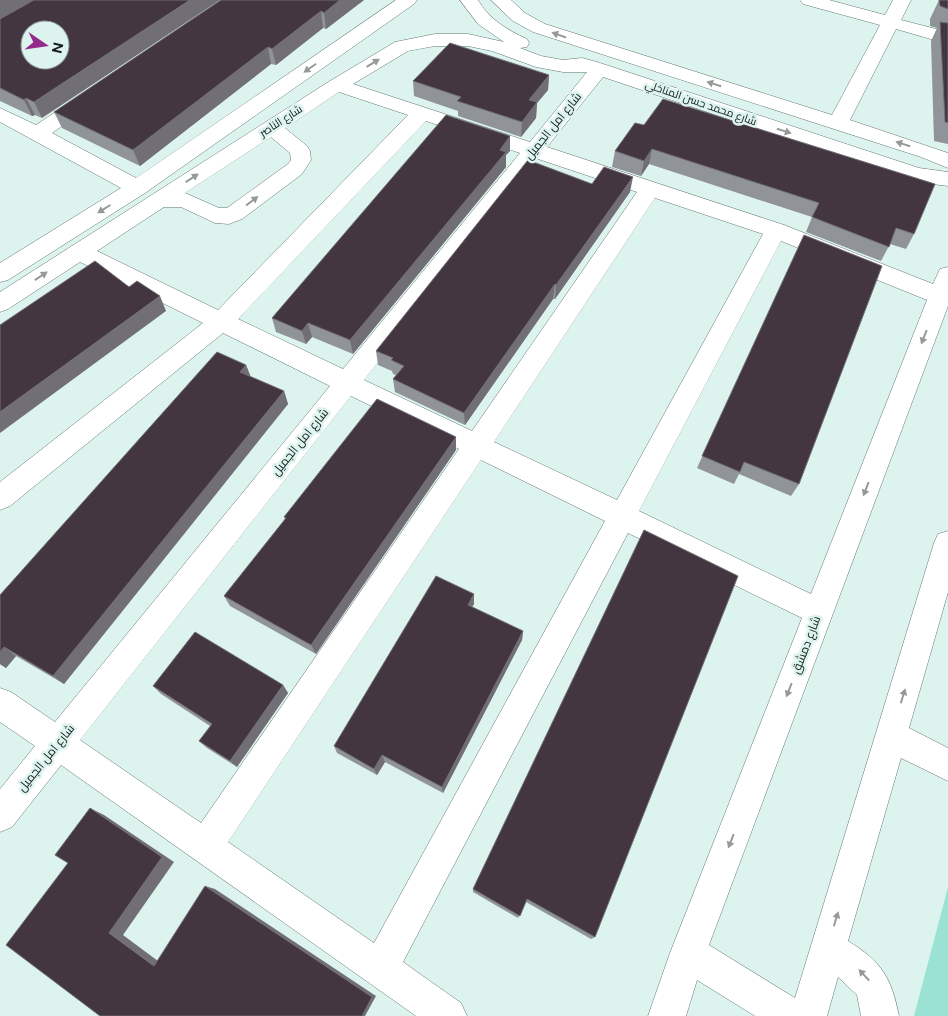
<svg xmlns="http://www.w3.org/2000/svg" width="948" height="1016" viewBox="0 0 948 1016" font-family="Figtree,Cairo,sans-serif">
  <rect width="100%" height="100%" fill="#dcf3ee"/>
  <!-- green -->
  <polygon fill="#9ce2d4" points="948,887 948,1016 914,1016"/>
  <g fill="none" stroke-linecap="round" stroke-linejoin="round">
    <!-- minor casing -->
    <g stroke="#647874" stroke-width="1">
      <g id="minor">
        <polygon points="396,0 417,0 414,4 145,193 8,280 0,282 0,263 121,188 0,122 0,108 36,125 81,95 88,93 95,95 98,99 95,103 52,133 136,178"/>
        <path d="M 460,0 L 478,0 C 489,19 507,30 527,39 L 529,43 L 527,47 L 520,48 L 541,56 L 563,60 L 582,58 L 597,62 L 919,168 L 948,172 L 948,186 L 917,182 L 603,77 L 547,147 L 784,225 L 933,284 L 940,269 L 948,267 L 948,306 L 709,945 L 795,998 L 934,543 L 938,534 L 948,531 L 948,592 L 909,728 L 948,748 L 948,781 L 901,758 L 848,941 C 882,962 891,977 899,1016 L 861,1016 L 857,995 L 838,977 L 827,1016 L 755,1016 L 697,980 L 686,1016 L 648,1016 L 670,953 L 802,618 L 628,533 L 403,962 L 461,1003 L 467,1016 L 416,1016 L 61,765 L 12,827 L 0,832 L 0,789 L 35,746 L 0,722 L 0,688 L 11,692 L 55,722 L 330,386 L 223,333 L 10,506 L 0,510 L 0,482 L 203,323 L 80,262 L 8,309 L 0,312 L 0,292 L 330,81 L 395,42 L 435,34 L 468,34 L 504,42 L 478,24 ZM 435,46 L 468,46 L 492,51 L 536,67 L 563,72 L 587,72 L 530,142 L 353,84 L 408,51 ZM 339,92 L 408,115 L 218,310 L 97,251 L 164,207 L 181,207 L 215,223 L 229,224 L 242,219 L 302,174 L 311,160 L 310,151 L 307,146 L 285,128 ZM 426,121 L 520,153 L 343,369 L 238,319 ZM 271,137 L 290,153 L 291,160 L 288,164 L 227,208 L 219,208 L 185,193 ZM 538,159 L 637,192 L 472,431 L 364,380 ZM 655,198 L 763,234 L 617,500 L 494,442 ZM 781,241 L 927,300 L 811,594 L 639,511 ZM 351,396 L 459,449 L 201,823 L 80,740 ZM 481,460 L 605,521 L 374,943 L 228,842 Z"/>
        <polygon points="491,0 511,0 525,13 545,24 832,115 880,25 803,4 800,0 829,0 885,15 893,0 911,0 901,20 948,32 948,44 896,29 850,120 948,153 948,168 921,157 533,32 513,21"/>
      </g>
    </g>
    <!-- minor -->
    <use href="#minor" fill="#fff" fill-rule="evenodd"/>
  </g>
  <!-- wall -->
  <g fill="#909498">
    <polygon points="0,0 42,118 35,115 32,116 0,101"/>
    <polygon points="221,0 364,0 326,29 323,28 276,65 271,64 140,166 62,128 54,112"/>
    <polygon points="939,0 948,0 948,144 934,141 931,41 937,28 930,26 930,19"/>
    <polygon points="549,75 548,90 537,103 536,118 521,137 458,116 458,111 414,96 413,81"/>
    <polygon points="635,123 914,234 906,249 890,244 881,261 806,232 812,217 649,164 641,176 612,167 615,151"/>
    <polygon points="510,136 510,151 506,155 506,167 353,354 312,337 306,344 276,332 272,318"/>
    <polygon points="592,184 630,192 555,299 553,299 465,425 395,392 393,379 396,375 393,374 392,371 378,365 376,351"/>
    <polygon points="804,235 799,484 791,496 739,474 734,484 697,468"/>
    <polygon points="246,365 251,377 284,391 288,404 64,684 16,656 6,668 0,664 0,595"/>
    <polygon points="456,450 316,654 230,606 224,596 285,519 284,517"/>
    <polygon points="644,530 595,937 591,939 526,902 518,918 473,892 473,889"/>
    <polygon points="474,604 472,607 523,631 522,640 443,793 385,762 377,775 337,753 334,746"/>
    <polygon points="283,685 288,693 237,767 207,748 199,741 210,726 161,694 153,686"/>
  </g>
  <!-- shaded-wall -->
  <g fill="#716f75">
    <polygon points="0,0 37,0 0,21"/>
    <polygon points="190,0 220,0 42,118 34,102"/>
    <polygon points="340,0 364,0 326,29 324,13"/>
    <polygon points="321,11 323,28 276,65 272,49"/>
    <polygon points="268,47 271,64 140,166 133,150"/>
    <polygon points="549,75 548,90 537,103 536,118 521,137 522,122 529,100"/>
    <polygon points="26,98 35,115 32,116 24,100"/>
    <polygon points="510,136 510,151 506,155 506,167 353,354 350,340"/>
    <polygon points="652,149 649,164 641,176 644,161"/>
    <polygon points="633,177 630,192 555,299 556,285"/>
    <polygon points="555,284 553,299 465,425 464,413"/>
    <polygon points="160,296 166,311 0,433 0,412"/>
    <polygon points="308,323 312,337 306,344 302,331"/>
    <polygon points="246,365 251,378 240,372"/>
    <polygon points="284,391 288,404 64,684 53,676"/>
    <polygon points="456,437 456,450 316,654 311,645"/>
    <polygon points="474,594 474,604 468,614 468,605"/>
    <polygon points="523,631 522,640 443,793 442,787"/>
    <polygon points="4,647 16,656 6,668 0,664 0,652"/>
    <polygon points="283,685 288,693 237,767 230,761"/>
    <polygon points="382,755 385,762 377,775 374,769"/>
    <polygon points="90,808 104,815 174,862 123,935 166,967 154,966 109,933"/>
    <polygon points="205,886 215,889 376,996 365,1016 362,1016"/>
  </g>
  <!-- building -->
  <g fill="#433641" stroke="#716f75" fill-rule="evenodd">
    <path d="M 34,0 L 190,0 L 34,102 L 26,98 L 24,100 L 0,88 L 0,19 ZM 30,30 L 60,30 L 60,60 L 30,60 Z"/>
    <polygon points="221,0 340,0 324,13 321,11 272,49 268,47 133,150 54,112"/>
    <polygon points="939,0 948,0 948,9 940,6"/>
    <polygon points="940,22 948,23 948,123 945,122"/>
    <polygon points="450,43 549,75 529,100 537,102 522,122 457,101 461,97 413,81"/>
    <polygon points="663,99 935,184 914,234 896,228 889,247 812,217 819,203 652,149 644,161 615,151 635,123 644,125"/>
    <polygon points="446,115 510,136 500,150 506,152 350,340 308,323 302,331 272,318"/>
    <polygon points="528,160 592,184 604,167 633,177 556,285 555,284 464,413 393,379 404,366 391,360 393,358 376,351"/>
    <polygon points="804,235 882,266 799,484 744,462 740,472 702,456"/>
    <polygon points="95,261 129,287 137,281 160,296 0,412 0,325"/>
    <polygon points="217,352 246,365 240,372 284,391 53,676 4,647 0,652 0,595"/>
    <polygon points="377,399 456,437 311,645 224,596 286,518 284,517"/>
    <polygon points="644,530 738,576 595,937 527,899 520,916 473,889"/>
    <polygon points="436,576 474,594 468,605 523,631 442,787 382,755 374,769 334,746"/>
    <polygon points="195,632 283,685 230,761 199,741 212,724 153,686"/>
    <polygon points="90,808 162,857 109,933 154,966 205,886 372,997 362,1016 100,1016 6,945 68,863 55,855"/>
  </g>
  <!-- one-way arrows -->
  <defs><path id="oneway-solid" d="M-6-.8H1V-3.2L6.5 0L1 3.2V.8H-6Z" transform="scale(1.25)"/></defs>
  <g fill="#959998">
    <use href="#oneway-solid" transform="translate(559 35) rotate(-161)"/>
    <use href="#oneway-solid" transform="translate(373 63) rotate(-31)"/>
    <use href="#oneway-solid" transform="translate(310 68) rotate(145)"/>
    <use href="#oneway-solid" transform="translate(714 84) rotate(-163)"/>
    <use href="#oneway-solid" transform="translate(784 131) rotate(18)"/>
    <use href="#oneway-solid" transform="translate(903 144) rotate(-162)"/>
    <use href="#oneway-solid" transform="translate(192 178) rotate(-33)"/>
    <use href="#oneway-solid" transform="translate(252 201) rotate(-37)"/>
    <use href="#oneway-solid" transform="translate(104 209) rotate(148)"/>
    <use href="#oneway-solid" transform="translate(41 276) rotate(-33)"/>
    <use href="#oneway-solid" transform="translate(924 337) rotate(111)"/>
    <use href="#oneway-solid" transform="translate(866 489) rotate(111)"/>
    <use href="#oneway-solid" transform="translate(789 690) rotate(111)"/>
    <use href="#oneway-solid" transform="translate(903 696) rotate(-73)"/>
    <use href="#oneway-solid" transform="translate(731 841) rotate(111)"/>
    <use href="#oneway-solid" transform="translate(836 919) rotate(-73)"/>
    <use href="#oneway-solid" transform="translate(864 975) rotate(-133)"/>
  </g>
  <g text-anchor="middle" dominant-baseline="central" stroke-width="5" stroke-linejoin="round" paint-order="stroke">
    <!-- far-street labels -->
    <g font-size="11" fill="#141c1b" stroke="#dcf3ee">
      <text transform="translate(701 103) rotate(19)">شارع محمد حسن المناخلي</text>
      <text transform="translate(281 121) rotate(-33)">شارع الناصر</text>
    </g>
    <!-- street labels -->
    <g font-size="12" fill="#141c1b" stroke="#dcf3ee">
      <text transform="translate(553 126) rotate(-51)">شارع امل الجميل</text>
      <text transform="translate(300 442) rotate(-51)">شارع امل الجميل</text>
      <text transform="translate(806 645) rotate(-69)">شارع دمشق</text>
      <text transform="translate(46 758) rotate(-51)">شارع امل الجميل</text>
    </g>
  </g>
  <!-- north arrow -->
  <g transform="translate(45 45) rotate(103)"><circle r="24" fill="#dcf3ee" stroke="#8c9d9a"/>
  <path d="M0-4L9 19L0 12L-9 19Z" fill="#95298c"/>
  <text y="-8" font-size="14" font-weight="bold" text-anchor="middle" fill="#141c1b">N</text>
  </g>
</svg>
